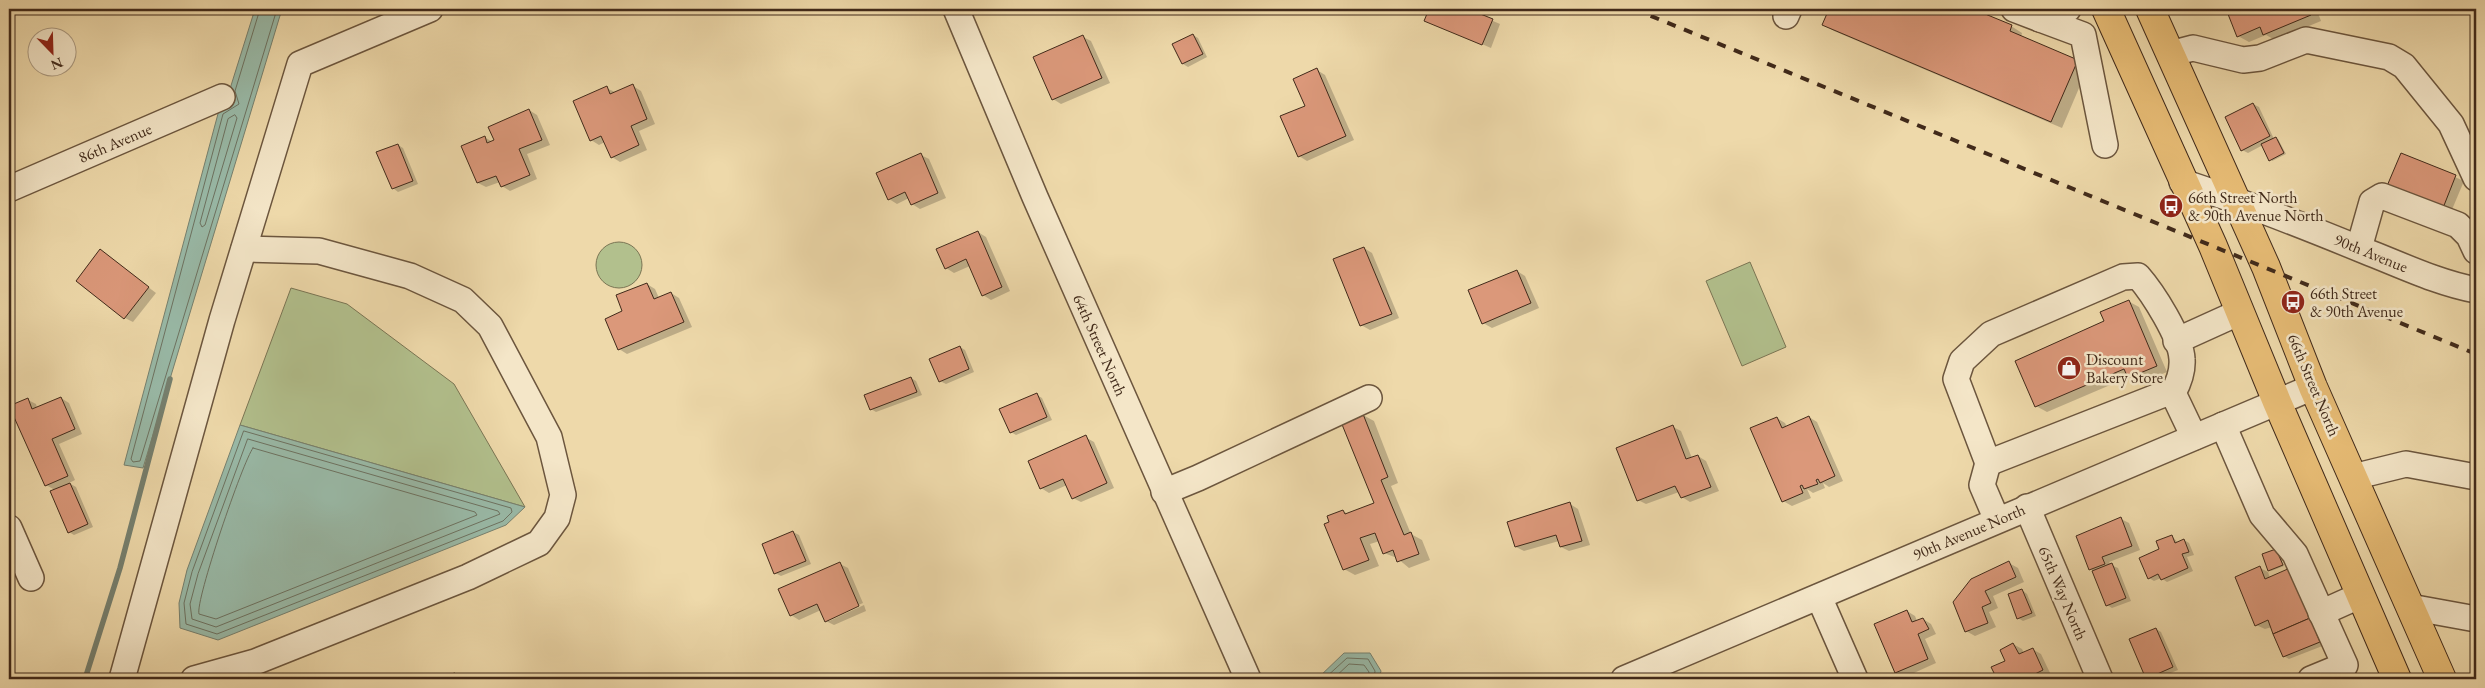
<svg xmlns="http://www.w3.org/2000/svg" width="2485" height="688" viewBox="0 0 2485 688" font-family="'EB Garamond',serif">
  <rect width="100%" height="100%" fill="#eed9aa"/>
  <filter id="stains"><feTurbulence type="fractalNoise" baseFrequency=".004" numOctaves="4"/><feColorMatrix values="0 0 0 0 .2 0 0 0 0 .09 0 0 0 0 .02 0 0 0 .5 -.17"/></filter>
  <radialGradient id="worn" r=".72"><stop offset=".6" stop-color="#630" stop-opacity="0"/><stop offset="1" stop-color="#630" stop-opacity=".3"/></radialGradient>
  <!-- green -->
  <g fill="#b2c08d" stroke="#7a7554">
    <circle cx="619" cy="265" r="23"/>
    <polygon points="1750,262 1786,347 1742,366 1706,281"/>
    <polygon points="291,288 347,304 454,384 525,507 240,425"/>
  </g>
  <!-- water -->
  <g fill="#99baa8" stroke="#76806f">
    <polygon points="255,9 282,9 143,468 124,465 219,110 234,103 229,92"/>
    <polygon points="240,425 525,507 506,525 218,640 180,628 179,603 187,570"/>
    <polygon points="1344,653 1370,653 1381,671 1379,679 1317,679"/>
  </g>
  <!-- shadow -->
  <g fill="#0003">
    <polygon points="815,9 840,9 823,15"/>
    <polygon points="1430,9 1465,9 1500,24 1491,48 1426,20"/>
    <polygon points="1830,9 1970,9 2011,26 2022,33 2021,37 2088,67 2062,128 1834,31 1823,25"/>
    <polygon points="2227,9 2328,9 2318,13 2321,21 2275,40 2266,35 2249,42 2238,36"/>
    <polygon points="1193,35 1198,38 1207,57 1188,67 1183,64"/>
    <polygon points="1083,37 1091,41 1110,83 1061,104 1053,99"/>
    <polygon points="1317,70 1325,75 1354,140 1307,161 1299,156"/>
    <polygon points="633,86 641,91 655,124 639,131 647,150 620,162 612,157 605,142 599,145 591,140 606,88 615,92"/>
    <polygon points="2253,104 2259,107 2274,139 2278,139 2286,154 2272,161 2263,145 2248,153 2242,150"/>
    <polygon points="529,110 537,115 550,145 527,154 537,179 510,191 502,186 500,182 486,187 478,183 462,147 484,137 493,142"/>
    <polygon points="398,145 403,148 418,184 398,192 393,188"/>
    <polygon points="2401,154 2464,181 2451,212 2397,190"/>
    <polygon points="921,155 929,159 946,198 920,209 912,204 909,198 897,204 889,199"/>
    <polygon points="978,232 986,237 1010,291 991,300 983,295 970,266 954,273 946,268"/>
    <polygon points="1364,248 1372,253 1399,318 1370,330 1361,325"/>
    <polygon points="101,251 156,293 133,322 125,318"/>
    <polygon points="1517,271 1525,276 1539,308 1492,328 1483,323"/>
    <polygon points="647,284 655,289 659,298 671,293 679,298 692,327 627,354 619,349 624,312"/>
    <polygon points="2128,301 2139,307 2167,372 2140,383 2129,377 2047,412 2036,406 2106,322"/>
    <polygon points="960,347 965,350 974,372 946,384 940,381"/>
    <polygon points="911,378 916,381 922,395 876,412 871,409"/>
    <polygon points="1037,395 1042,398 1052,420 1016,435 1011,432"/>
    <polygon points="61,398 69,403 82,434 59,444 75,480 69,483 76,487 93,527 74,535 69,532 55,490 46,485 28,400 36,404 37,408"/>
    <polygon points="1363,415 1374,421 1398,483 1391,486 1411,534 1422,540 1430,560 1409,568 1397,558 1384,553 1380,541 1370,544 1379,566 1355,575 1344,569 1343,511 1348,514 1376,504"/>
    <polygon points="1809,417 1817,422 1843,481 1829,487 1823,483 1825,488 1813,493 1807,489 1811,498 1792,506 1783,501 1752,429 1777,418 1785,423 1787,427"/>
    <polygon points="1673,427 1681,431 1692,458 1698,456 1706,461 1719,491 1690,502 1682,497 1679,492 1646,504 1638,500"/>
    <polygon points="1085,437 1094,442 1114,488 1081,502 1073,498 1067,485 1049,493 1041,488"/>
    <polygon points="1570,504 1578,509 1590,545 1569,551 1561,547 1559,541 1524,551 1516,547"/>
    <polygon points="2121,519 2129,523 2140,550 2109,562 2111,565 2118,568 2131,601 2112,608 2107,605 2093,571 2090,569"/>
    <polygon points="793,532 799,535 811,564 781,576 775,573"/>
    <polygon points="2172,536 2178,543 2184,540 2189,543 2194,555 2187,557 2193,571 2167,582 2161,578 2154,581 2149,578 2161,550"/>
    <polygon points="2278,551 2284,566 2271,571 2269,570"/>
    <polygon points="2009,563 2018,568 2024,582 1993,596 1998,608 1989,612 1996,627 1975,636 1966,631 1954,602"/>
    <polygon points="840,564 848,568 863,603 829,618 829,621 864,605 866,611 834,625 826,621 821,610 799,620 791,615"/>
    <polygon points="2260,568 2268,572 2270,578 2290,570 2325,645 2289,659 2284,656 2272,627 2265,629 2256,625"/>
    <polygon points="2022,590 2027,594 2036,616 2023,621 2018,618"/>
    <polygon points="1907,611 1915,616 1917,621 1923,619 1931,624 1936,634 1925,639 1936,663 1905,677 1896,672"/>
    <polygon points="2156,629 2161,632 2178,670 2156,679 2149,679 2147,678"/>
    <polygon points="2013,644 2022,649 2024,653 2032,649 2041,654 2051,675 2042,679 1998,679 1993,668 2007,661"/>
    <polygon points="455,675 463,679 434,679"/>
  </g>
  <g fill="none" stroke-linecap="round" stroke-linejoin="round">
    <!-- shore -->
    <g stroke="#6d7261" stroke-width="1">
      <polyline points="260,9 235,91 239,104 223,114 131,459 133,462 140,461 277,9"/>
      <polygon points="235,115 237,118 205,225 202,227 200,223 228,119"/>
      <polygon points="244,431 511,508 512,512 503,521 217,634 186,624 184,603 192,572"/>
      <polygon points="248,439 498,511 500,514 216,627 192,619 190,604 198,574"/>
      <path d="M 253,448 L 475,512 L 477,515 L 216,619 L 199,614 C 195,601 243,461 253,448 Z"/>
      <polyline points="1324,679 1347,658 1368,659 1375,671 1374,679"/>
      <polyline points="1333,679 1349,664 1364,665 1369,672 1368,679"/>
    </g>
    <!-- stream -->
    <polyline stroke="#76806f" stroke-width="5.5" points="85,679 120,568 170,379"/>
  </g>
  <!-- building -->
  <g fill="#db987a" stroke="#412a1a">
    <polygon points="1429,9 1468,9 1493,19 1482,45 1424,21"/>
    <polygon points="1829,9 1973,9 2012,25 2010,31 2078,60 2051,122 1822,25"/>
    <polygon points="2226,9 2308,9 2311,15 2263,35 2260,27 2237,37"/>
    <polygon points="1193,34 1203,54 1182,64 1172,44"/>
    <polygon points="1083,35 1102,78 1052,100 1033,57"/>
    <polygon points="1317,68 1346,136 1298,157 1280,116 1305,106 1293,79"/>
    <polygon points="633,84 647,119 631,126 639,145 611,158 601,136 590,141 573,101 607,86 610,94"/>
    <polygon points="2253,103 2270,136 2241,151 2225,117"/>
    <polygon points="529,109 542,140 519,149 530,175 501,187 496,176 477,183 461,146 485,136 487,143 494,140 488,127"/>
    <polygon points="2276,137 2284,153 2269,161 2261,144"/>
    <polygon points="398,144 413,181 392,189 376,152"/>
    <polygon points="921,153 938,193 911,205 905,192 888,200 876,173"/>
    <polygon points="2401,153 2456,175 2443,208 2387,186"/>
    <polygon points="978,231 1002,287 982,296 966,259 945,269 936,249"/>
    <polygon points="1364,247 1392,314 1360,326 1333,259"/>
    <polygon points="100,249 149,287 124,319 76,281"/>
    <polygon points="1517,270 1531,303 1482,324 1468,290"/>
    <polygon points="647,283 654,299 671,292 684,322 618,350 605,319 622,311 616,295"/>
    <polygon points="2129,300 2157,366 2128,378 2124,369 2035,407 2015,361 2104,321 2100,312"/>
    <polygon points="960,346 969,369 939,382 929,359"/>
    <polygon points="911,377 917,392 870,410 864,395"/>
    <polygon points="1037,393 1047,417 1010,433 999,409"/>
    <polygon points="61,397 75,429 52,439 68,476 45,486 9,406 28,398 32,409"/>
    <polygon points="1363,414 1388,477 1381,480 1404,535 1411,532 1419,554 1397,562 1393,550 1383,554 1375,533 1360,538 1369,560 1343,570 1324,524 1329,522 1327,516 1343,510 1345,514 1374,503 1341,422"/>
    <polygon points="1809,416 1835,476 1820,483 1818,479 1816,480 1818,484 1804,489 1802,485 1800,486 1803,493 1782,502 1750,428 1777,417 1782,428"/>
    <polygon points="1673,425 1686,459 1698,455 1711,487 1681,498 1675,486 1637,501 1616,448"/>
    <polygon points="1086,435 1107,483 1072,499 1063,479 1040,489 1028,461"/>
    <polygon points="70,483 88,524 68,533 50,491"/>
    <polygon points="1570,502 1582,541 1560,547 1556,535 1515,547 1507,522"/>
    <polygon points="2121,517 2132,546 2102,557 2105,564 2089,570 2076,536"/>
    <polygon points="793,531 806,561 774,574 762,544"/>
    <polygon points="2172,535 2175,543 2184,539 2189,552 2182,554 2188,568 2161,580 2158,574 2148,579 2139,558 2159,549 2156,541"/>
    <polygon points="2276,549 2283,565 2268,571 2262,554"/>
    <polygon points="2476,558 2476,572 2472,560"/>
    <polygon points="2009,561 2016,577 1985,591 1991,603 1982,607 1988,623 1965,632 1953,602 1971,579"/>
    <polygon points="840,562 859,606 825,622 817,604 790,616 778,589"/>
    <polygon points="2112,563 2126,598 2106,606 2092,571"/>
    <polygon points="2260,566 2265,579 2290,568 2310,618 2273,634 2268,620 2255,626 2235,577"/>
    <polygon points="2022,589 2032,613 2017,619 2008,594"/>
    <polygon points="1907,610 1912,622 1923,618 1929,629 1918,634 1928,659 1895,673 1874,624"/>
    <polygon points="2310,618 2320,642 2283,657 2273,634"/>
    <polygon points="2156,628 2173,667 2146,679 2129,639"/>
    <polygon points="2013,643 2019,654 2033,648 2043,670 2029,677 2030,679 1997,679 1991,667 2005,661 2000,650"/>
    <polygon points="455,673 456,679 428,679"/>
  </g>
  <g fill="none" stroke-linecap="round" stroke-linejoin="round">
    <!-- minor casing -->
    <g stroke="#6c563e" stroke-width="28">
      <g id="minor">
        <polyline points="956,9 1035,197 1248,679"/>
        <polyline points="2014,9 2040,19 2068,9"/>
        <polyline points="1786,16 1789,9"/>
        <polyline points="2040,19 2083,35 2105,145"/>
        <polyline points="2170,54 2193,48 2243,60 2260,58 2306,40 2389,57 2404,66 2451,124 2476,178"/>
        <path d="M 2182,182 C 2244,202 2304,226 2365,251 C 2401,265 2438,283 2476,290"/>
        <polyline points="9,189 222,97"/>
        <polyline points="2359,248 2372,202 2382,196 2458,225 2469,236 2476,251"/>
        <polyline points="2176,341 2240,312"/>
        <path d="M 2173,393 C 2179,382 2183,372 2182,359 C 2181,337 2153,293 2138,276 L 2123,277 L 1991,334 L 1962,361 L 1956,379 L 1988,463 L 2164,394 L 2173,393 L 2194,437"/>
        <polyline points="2223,425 2262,515 2295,554 2345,665 2311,679"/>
        <polyline points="1988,463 1982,485 1997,520"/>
        <polyline points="2353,477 2406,464 2476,477"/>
        <polyline points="1164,492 1198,478 1369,398"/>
        <polyline points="2027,507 2100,679"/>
        <polyline points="9,528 31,578"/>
        <polyline points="1819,597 1855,679"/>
        <polyline points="2410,607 2476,619"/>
        <polyline points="2321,613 2361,595"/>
        <polyline points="122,679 222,320 300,64 430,9"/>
        <polyline points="194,679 255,662 468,577 539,543 557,518 563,495 549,437 490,326 463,300 410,276 319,251 244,249"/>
        <polyline points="1624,679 2313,387"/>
      </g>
    </g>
    <!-- major casing -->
    <g stroke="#412a1a" stroke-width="30">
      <g id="major">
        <polyline points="2106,9 2213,246 2277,402 2397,679"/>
        <polyline points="2150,9 2266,267 2313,387 2442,679"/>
      </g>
    </g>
    <!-- minor -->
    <use href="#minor" stroke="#f4e6c8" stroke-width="25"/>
    <!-- major -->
    <use href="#major" stroke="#e7bc75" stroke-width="28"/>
    <!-- rail -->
    <polyline stroke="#412a1a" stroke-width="4" stroke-dasharray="9 9" stroke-linecap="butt" points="1634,9 2476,354"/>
  </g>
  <!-- icons -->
  <defs>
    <g id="bus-disc" transform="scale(1.25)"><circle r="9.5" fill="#8f2418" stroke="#f4e6c8"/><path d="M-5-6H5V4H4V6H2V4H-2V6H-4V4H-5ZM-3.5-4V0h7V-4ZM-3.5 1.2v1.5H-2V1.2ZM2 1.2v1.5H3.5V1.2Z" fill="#fff"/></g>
    <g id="shop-disc" transform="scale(1.25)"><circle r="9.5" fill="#8f2418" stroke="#f4e6c8"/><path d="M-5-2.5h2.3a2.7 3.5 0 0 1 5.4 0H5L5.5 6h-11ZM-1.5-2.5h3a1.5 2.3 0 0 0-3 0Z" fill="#fff"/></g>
  </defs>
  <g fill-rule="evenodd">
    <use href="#bus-disc" x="2171" y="206"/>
    <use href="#bus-disc" x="2293" y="302"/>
    <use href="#shop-disc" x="2069" y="368"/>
  </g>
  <g text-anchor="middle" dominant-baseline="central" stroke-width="5" stroke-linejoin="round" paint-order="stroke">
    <!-- street labels -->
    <g font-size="16" fill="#412a1a" stroke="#f4e6c8">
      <text transform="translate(115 143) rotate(-23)">86th Avenue</text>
      <text transform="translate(2371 253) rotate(22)">90th Avenue</text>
      <text transform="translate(1100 345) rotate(66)">64th Street North</text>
      <text transform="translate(2314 385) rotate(67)">66th Street North</text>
      <text transform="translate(1969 532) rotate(-23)">90th Avenue North</text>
      <text transform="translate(2063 593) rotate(67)">65th Way North</text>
    </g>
    <!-- poi labels -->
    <g font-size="16" fill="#412a1a" stroke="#f4e6c8" text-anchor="start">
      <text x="2188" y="197">66th Street North<tspan x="2188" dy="18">&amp; 90th Avenue North</tspan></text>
      <text x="2310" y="293">66th Street<tspan x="2310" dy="18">&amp; 90th Avenue</tspan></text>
      <text x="2086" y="359">Discount<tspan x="2086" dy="18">Bakery Store</tspan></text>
    </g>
  </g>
  <!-- margin -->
  <rect width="2485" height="688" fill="none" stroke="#eed9aa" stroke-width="30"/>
  <rect x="10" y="10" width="2465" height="668" fill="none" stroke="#412a1a" stroke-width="2.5"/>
  <rect x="15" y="15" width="2455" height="658" fill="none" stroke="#412a1a"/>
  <!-- north arrow -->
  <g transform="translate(52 52) rotate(157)"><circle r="24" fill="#f4e6c8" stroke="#ac9b82"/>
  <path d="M0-4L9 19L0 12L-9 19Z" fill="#8f2418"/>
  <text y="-8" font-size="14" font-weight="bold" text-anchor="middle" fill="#412a1a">N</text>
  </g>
  <rect width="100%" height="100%" filter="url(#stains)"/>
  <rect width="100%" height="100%" fill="url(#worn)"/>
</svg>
